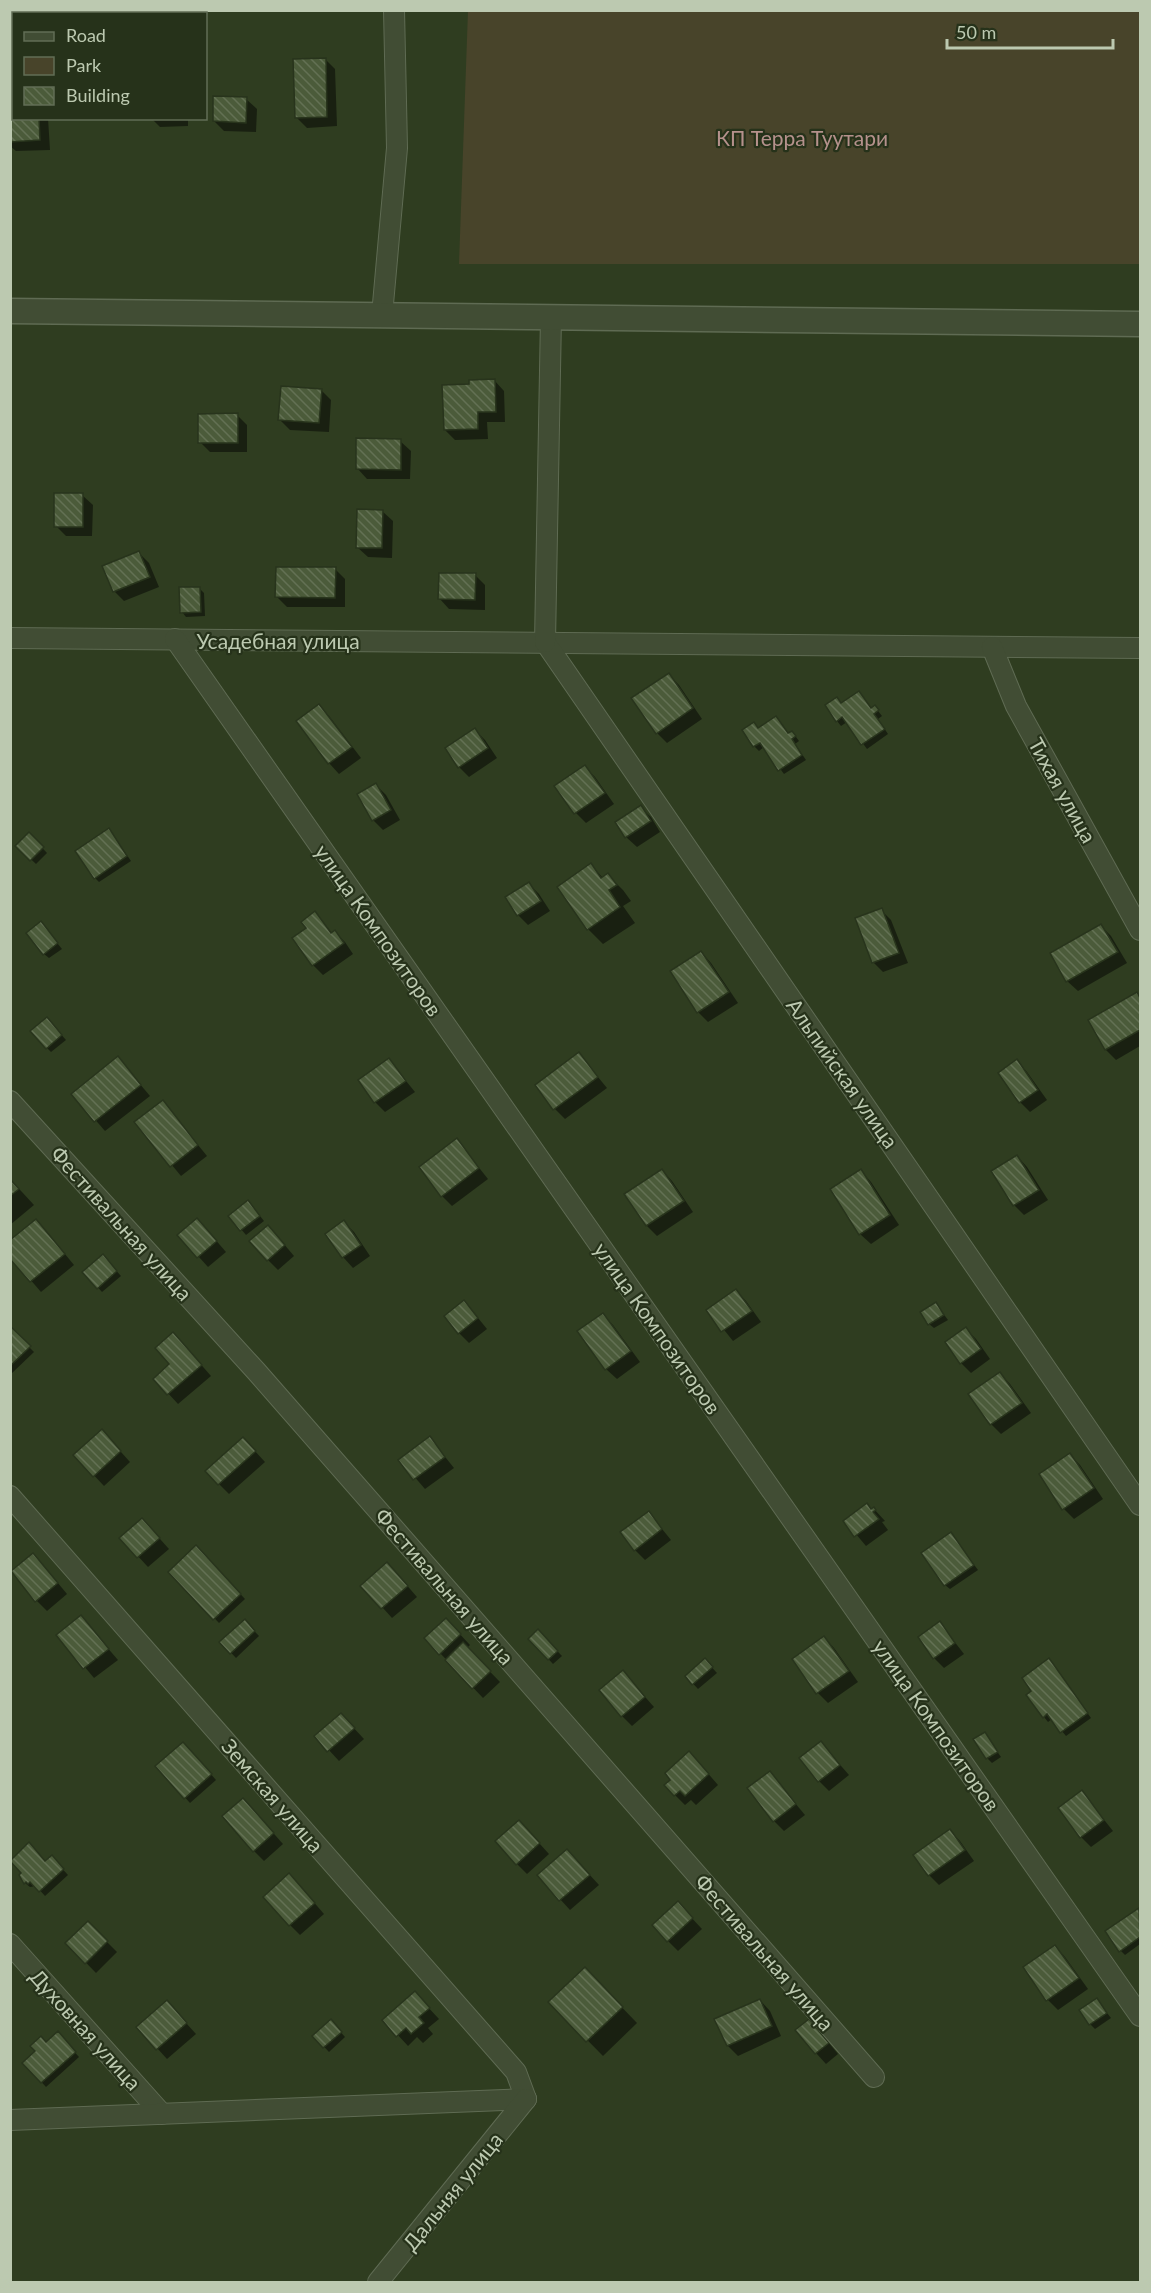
<svg xmlns="http://www.w3.org/2000/svg" width="1151" height="2293" viewBox="0 0 1151 2293" font-family="Lato,sans-serif">
  <defs>
    <pattern id="building-back-hatch" width="6" height="6" patternUnits="userSpaceOnUse" patternTransform="scale(1.5)"><rect width="6" height="6" fill="#4b5b3a"/><path d="M-1 5l2 2M0 0l6 6M5-1l2 2" fill="none" stroke="#637154"/></pattern>
  </defs>
  <rect width="100%" height="100%" fill="#2f3d20"/>
  <!-- green -->
  <polygon fill="#48442a" points="468,11 1140,11 1140,264 459,264"/>
  <!-- shadow -->
  <g fill="#0007">
    <polygon points="325,59 335,69 337,126 307,128 296,117"/>
    <polygon points="10,96 14,118 48,118 50,150 16,151 10,146"/>
    <polygon points="246,99 257,109 256,132 224,131 214,121"/>
    <polygon points="151,118 188,118 188,126 160,127"/>
    <polygon points="494,380 504,391 505,422 487,422 488,439 455,440 445,430"/>
    <polygon points="321,390 331,400 329,432 290,430 280,420"/>
    <polygon points="237,415 247,425 247,452 210,452 200,442"/>
    <polygon points="400,441 411,451 410,479 367,479 357,468"/>
    <polygon points="82,495 93,505 92,536 66,536 56,526"/>
    <polygon points="382,511 393,521 392,558 368,557 357,547"/>
    <polygon points="139,553 149,563 159,587 124,601 114,591"/>
    <polygon points="335,569 345,579 345,607 287,607 277,597"/>
    <polygon points="475,575 485,585 485,610 449,609 439,598"/>
    <polygon points="199,588 204,593 205,616 186,617 182,612"/>
    <polygon points="669,675 679,685 702,719 667,743 657,733"/>
    <polygon points="841,704 871,709 875,707 882,716 878,719 888,734 867,749 847,722 841,726 837,721"/>
    <polygon points="319,706 329,716 361,758 339,774 329,763 298,722"/>
    <polygon points="776,717 789,735 792,733 796,737 799,741 795,744 806,760 784,774 764,747 759,751 754,746 759,729"/>
    <polygon points="475,730 485,740 497,758 469,777 459,767"/>
    <polygon points="585,767 595,777 614,804 586,823 576,813 557,786"/>
    <polygon points="376,785 386,795 400,820 383,830 373,820"/>
    <polygon points="640,807 651,817 660,832 637,847 626,837"/>
    <polygon points="29,834 47,853 36,864 17,846"/>
    <polygon points="113,835 131,861 99,882 95,878"/>
    <polygon points="591,865 603,878 608,875 623,890 631,901 623,906 635,923 603,944 588,929"/>
    <polygon points="529,884 539,894 550,911 528,925 518,915"/>
    <polygon points="881,910 891,920 908,963 883,972 873,962"/>
    <polygon points="315,913 332,933 335,932 345,942 353,954 323,975 313,965 308,929"/>
    <polygon points="1101,926 1111,936 1127,963 1078,991 1067,981"/>
    <polygon points="45,928 62,949 49,958 44,954"/>
    <polygon points="701,952 711,963 738,1003 708,1022 698,1012 672,972"/>
    <polygon points="1137,994 1140,998 1140,1046 1116,1060 1106,1050 1090,1021"/>
    <polygon points="51,1023 66,1040 51,1052 47,1048"/>
    <polygon points="579,1054 607,1088 565,1119 555,1109"/>
    <polygon points="118,1058 150,1096 105,1131 73,1094"/>
    <polygon points="389,1060 415,1092 385,1112 375,1102"/>
    <polygon points="1017,1061 1027,1072 1047,1100 1030,1112 1020,1102"/>
    <polygon points="163,1102 207,1156 181,1176 137,1123"/>
    <polygon points="457,1140 488,1179 452,1206 442,1196"/>
    <polygon points="1017,1156 1027,1167 1048,1200 1024,1215 1014,1205"/>
    <polygon points="662,1170 672,1181 693,1212 657,1236 647,1226 626,1195"/>
    <polygon points="861,1171 871,1182 899,1225 871,1244 860,1234"/>
    <polygon points="10,1179 34,1205 10,1225"/>
    <polygon points="253,1207 264,1221 246,1235 230,1216"/>
    <polygon points="344,1222 354,1232 370,1256 353,1268 343,1257 327,1234"/>
    <polygon points="207,1230 226,1252 208,1267 179,1235"/>
    <polygon points="46,1231 74,1265 41,1292 10,1256"/>
    <polygon points="278,1237 294,1256 278,1270 268,1260"/>
    <polygon points="103,1256 121,1276 102,1292 84,1272"/>
    <polygon points="736,1291 746,1301 761,1322 733,1341 708,1310"/>
    <polygon points="936,1304 948,1320 934,1328 929,1324"/>
    <polygon points="474,1313 487,1329 469,1343 459,1333"/>
    <polygon points="603,1315 613,1325 640,1362 617,1379 606,1369"/>
    <polygon points="10,1328 34,1352 10,1375"/>
    <polygon points="966,1329 976,1339 990,1359 971,1373 961,1363"/>
    <polygon points="183,1344 211,1376 178,1404 155,1379 172,1365"/>
    <polygon points="1000,1374 1010,1384 1031,1413 1001,1434 991,1424"/>
    <polygon points="430,1438 454,1468 425,1489 400,1460"/>
    <polygon points="112,1442 130,1462 104,1486 75,1455"/>
    <polygon points="253,1449 265,1462 229,1494 219,1484"/>
    <polygon points="1070,1455 1080,1465 1103,1499 1074,1519 1064,1509"/>
    <polygon points="874,1509 885,1521 882,1522 888,1530 866,1546 845,1521"/>
    <polygon points="649,1513 671,1540 645,1560 635,1550"/>
    <polygon points="152,1530 169,1549 148,1567 121,1538"/>
    <polygon points="951,1534 978,1570 950,1589 945,1585"/>
    <polygon points="196,1547 245,1599 219,1623 171,1572"/>
    <polygon points="43,1565 67,1594 47,1611 37,1601"/>
    <polygon points="397,1574 417,1597 392,1618 363,1586"/>
    <polygon points="81,1617 118,1660 94,1678 58,1635"/>
    <polygon points="245,1621 259,1636 236,1658 221,1642"/>
    <polygon points="940,1623 964,1654 944,1668 934,1658"/>
    <polygon points="456,1630 470,1645 467,1648 500,1682 483,1698 440,1653"/>
    <polygon points="538,1631 562,1656 553,1664 530,1639"/>
    <polygon points="824,1637 834,1648 858,1682 828,1703 818,1693 794,1659"/>
    <polygon points="705,1660 717,1673 698,1689 687,1677"/>
    <polygon points="1053,1665 1091,1718 1066,1736 1052,1719 1048,1722 1044,1717"/>
    <polygon points="623,1672 654,1707 632,1726 622,1716"/>
    <polygon points="351,1725 364,1739 339,1761 316,1736"/>
    <polygon points="984,1733 1001,1757 992,1763 987,1758"/>
    <polygon points="821,1743 849,1775 829,1791 819,1781"/>
    <polygon points="188,1748 216,1780 190,1803 157,1766"/>
    <polygon points="699,1763 718,1785 696,1805 691,1800 685,1805 675,1795"/>
    <polygon points="770,1773 805,1815 784,1831 774,1821"/>
    <polygon points="1082,1792 1113,1831 1091,1847 1081,1837"/>
    <polygon points="253,1810 283,1844 264,1861 254,1851"/>
    <polygon points="950,1831 960,1841 974,1861 939,1885 929,1875"/>
    <polygon points="529,1832 549,1854 527,1874 517,1864"/>
    <polygon points="577,1861 599,1885 570,1910 539,1876"/>
    <polygon points="45,1862 56,1862 68,1875 45,1896 36,1886 30,1887 25,1883"/>
    <polygon points="299,1885 324,1914 300,1935 290,1925"/>
    <polygon points="1139,1910 1140,1912 1140,1944 1125,1955 1121,1951"/>
    <polygon points="688,1914 702,1929 678,1951 668,1941"/>
    <polygon points="88,1923 117,1952 96,1973 67,1943"/>
    <polygon points="1055,1946 1065,1957 1088,1989 1058,2010 1048,2000"/>
    <polygon points="585,1969 637,2023 603,2056 550,2002"/>
    <polygon points="760,2000 770,2011 781,2036 738,2056 728,2046"/>
    <polygon points="1097,2000 1111,2018 1095,2029 1090,2024"/>
    <polygon points="425,2004 439,2019 428,2028 433,2034 423,2043 417,2037 408,2046 384,2020"/>
    <polygon points="177,2013 196,2034 167,2059 157,2048"/>
    <polygon points="331,2021 345,2037 329,2052 314,2036"/>
    <polygon points="819,2031 838,2054 826,2064 816,2053"/>
    <polygon points="62,2038 79,2057 46,2087 24,2063 47,2043"/>
  </g>
  <!-- building -->
  <g fill="url(#building-back-hatch)" stroke="#28341c" stroke-width="1.5">
    <polygon points="326,58 327,117 295,118 293,59"/>
    <polygon points="10,95 14,95 14,118 39,118 40,140 10,142"/>
    <polygon points="213,96 247,97 246,123 213,121"/>
    <polygon points="495,379 496,412 478,412 478,429 444,430 442,385 469,384 469,380"/>
    <polygon points="281,386 322,389 319,423 278,420"/>
    <polygon points="238,413 238,443 198,443 198,414"/>
    <polygon points="356,438 401,439 401,470 356,469"/>
    <rect x="54" y="493" width="29" height="34"/>
    <polygon points="357,509 383,510 382,548 356,548"/>
    <polygon points="139,551 150,577 113,592 102,566"/>
    <polygon points="276,567 336,567 335,598 275,597"/>
    <polygon points="439,573 476,573 475,600 438,599"/>
    <polygon points="179,587 200,587 201,612 180,613"/>
    <polygon points="669,673 693,708 656,734 631,698"/>
    <polygon points="859,691 871,708 875,705 879,710 874,714 885,729 861,745 842,717 836,722 825,705 837,697 841,703"/>
    <polygon points="319,704 352,747 328,764 296,721"/>
    <polygon points="776,716 788,733 792,731 796,736 792,739 802,755 778,771 760,743 753,747 742,730 754,722 758,728"/>
    <polygon points="475,728 488,748 458,768 445,748"/>
    <polygon points="585,765 605,793 574,814 554,786"/>
    <polygon points="376,783 391,810 372,821 357,794"/>
    <polygon points="641,805 651,821 625,838 615,822"/>
    <polygon points="109,828 127,856 94,879 75,851"/>
    <polygon points="29,832 44,847 30,861 15,846"/>
    <polygon points="591,863 601,878 608,873 617,885 609,890 620,907 587,930 557,887"/>
    <polygon points="529,882 541,901 517,916 505,897"/>
    <polygon points="882,908 899,953 872,963 855,918"/>
    <polygon points="315,911 331,933 335,930 344,943 312,966 292,938 306,928 301,922"/>
    <polygon points="41,921 58,943 43,955 26,933"/>
    <polygon points="1101,924 1118,952 1066,982 1050,953"/>
    <polygon points="701,951 729,992 697,1013 670,971"/>
    <polygon points="1137,992 1140,998 1140,1030 1105,1050 1088,1020"/>
    <polygon points="47,1017 62,1035 46,1049 30,1031"/>
    <polygon points="579,1052 598,1077 553,1110 535,1085"/>
    <polygon points="118,1056 141,1085 94,1122 71,1094"/>
    <polygon points="389,1058 406,1081 374,1103 358,1080"/>
    <polygon points="1017,1059 1038,1090 1019,1103 998,1073"/>
    <polygon points="163,1100 198,1145 170,1167 134,1122"/>
    <polygon points="457,1138 479,1168 441,1197 419,1167"/>
    <polygon points="1017,1155 1039,1190 1013,1206 991,1171"/>
    <polygon points="662,1169 684,1201 646,1226 624,1194"/>
    <polygon points="861,1169 890,1215 859,1235 830,1189"/>
    <polygon points="10,1179 19,1189 10,1196"/>
    <polygon points="248,1200 260,1216 240,1231 228,1216"/>
    <polygon points="197,1218 217,1241 197,1258 177,1235"/>
    <polygon points="36,1219 65,1254 30,1282 10,1259 10,1240"/>
    <polygon points="344,1220 361,1245 342,1258 325,1234"/>
    <polygon points="268,1225 285,1245 267,1261 249,1241"/>
    <polygon points="103,1254 117,1271 97,1289 82,1272"/>
    <polygon points="736,1289 752,1311 721,1332 706,1310"/>
    <polygon points="464,1300 478,1318 458,1334 444,1316"/>
    <polygon points="936,1302 944,1315 928,1325 920,1312"/>
    <polygon points="603,1313 631,1351 605,1370 577,1331"/>
    <polygon points="10,1326 31,1346 10,1366"/>
    <polygon points="966,1327 981,1349 960,1364 945,1342"/>
    <polygon points="173,1332 202,1365 167,1395 153,1379 169,1364 155,1348"/>
    <polygon points="1000,1372 1022,1403 990,1425 968,1394"/>
    <polygon points="102,1429 121,1451 93,1477 73,1455"/>
    <polygon points="430,1436 445,1457 413,1480 398,1460"/>
    <polygon points="243,1437 256,1451 218,1485 205,1471"/>
    <polygon points="1070,1453 1094,1488 1062,1510 1039,1474"/>
    <polygon points="867,1503 871,1509 874,1507 876,1510 873,1512 879,1519 854,1537 843,1521"/>
    <polygon points="649,1511 662,1529 634,1551 620,1532"/>
    <polygon points="142,1518 160,1538 137,1558 119,1538"/>
    <polygon points="951,1532 974,1565 944,1586 921,1553"/>
    <polygon points="196,1545 241,1594 213,1620 168,1572"/>
    <polygon points="33,1553 58,1583 35,1602 11,1571"/>
    <polygon points="387,1562 408,1586 381,1609 360,1586"/>
    <polygon points="81,1615 109,1649 83,1669 56,1635"/>
    <polygon points="446,1618 461,1634 439,1655 424,1638"/>
    <polygon points="245,1619 255,1631 230,1654 219,1642"/>
    <polygon points="940,1621 955,1643 933,1659 918,1637"/>
    <polygon points="538,1629 558,1651 548,1660 528,1639"/>
    <polygon points="824,1636 849,1671 816,1694 792,1659"/>
    <polygon points="463,1642 491,1671 472,1689 445,1660"/>
    <polygon points="705,1658 713,1667 692,1685 685,1676"/>
    <polygon points="1049,1658 1088,1713 1060,1733 1047,1714 1043,1718 1026,1695 1031,1691 1022,1678"/>
    <polygon points="623,1670 645,1697 621,1717 599,1690"/>
    <polygon points="341,1713 355,1728 327,1752 314,1736"/>
    <polygon points="985,1732 998,1752 986,1759 973,1739"/>
    <polygon points="821,1741 840,1765 818,1782 799,1758"/>
    <polygon points="183,1742 212,1774 184,1799 155,1766"/>
    <polygon points="689,1751 709,1774 685,1796 680,1791 674,1796 664,1785 670,1780 665,1773"/>
    <polygon points="770,1771 796,1804 773,1822 747,1788"/>
    <polygon points="1082,1790 1104,1820 1080,1838 1058,1808"/>
    <polygon points="243,1798 274,1833 253,1852 222,1816"/>
    <polygon points="519,1820 540,1843 516,1865 495,1841"/>
    <polygon points="950,1829 965,1850 928,1876 913,1855"/>
    <polygon points="29,1842 45,1861 52,1855 64,1869 39,1892 30,1882 28,1884 26,1882 24,1884 19,1875 21,1873 10,1861"/>
    <polygon points="567,1849 590,1875 559,1901 537,1875"/>
    <polygon points="289,1873 315,1903 289,1926 263,1897"/>
    <polygon points="678,1901 693,1918 667,1942 652,1925"/>
    <polygon points="1139,1908 1140,1937 1119,1952 1105,1931"/>
    <polygon points="88,1921 108,1941 85,1964 65,1943"/>
    <polygon points="1055,1945 1079,1978 1046,2001 1023,1967"/>
    <polygon points="585,1967 623,2007 586,2042 548,2002"/>
    <polygon points="415,1991 430,2008 419,2017 424,2023 411,2034 406,2028 396,2037 382,2020"/>
    <polygon points="1097,1998 1107,2013 1089,2025 1079,2010"/>
    <polygon points="760,1999 772,2026 727,2046 714,2019"/>
    <polygon points="167,2000 187,2023 156,2050 136,2027"/>
    <polygon points="331,2019 342,2032 323,2048 312,2036"/>
    <polygon points="809,2019 829,2043 815,2054 795,2030"/>
    <polygon points="58,2031 76,2052 41,2083 22,2063 35,2051 30,2046 41,2036 46,2042"/>
  </g>
  <g fill="none" stroke-linecap="round" stroke-linejoin="round">
    <!-- minor casing -->
    <g stroke="#5f6b53" stroke-width="22">
      <g id="minor">
        <polyline points="91,14 193,10"/>
        <polyline points="10,16 14,16"/>
        <polyline points="382,315 397,148 394,10"/>
        <polyline points="10,638 1140,648"/>
        <polyline points="175,639 1140,2016"/>
        <polyline points="545,642 1140,1505"/>
        <polyline points="545,642 551,317"/>
        <polyline points="992,647 1016,706 1140,930"/>
        <polyline points="10,1101 256,1371 874,2077"/>
        <polyline points="10,1496 516,2072 526,2099"/>
        <polyline points="10,1944 162,2114"/>
        <polyline points="10,2120 526,2099"/>
        <polyline points="378,2282 526,2099"/>
      </g>
    </g>
    <!-- tertiary casing -->
    <g stroke="#5f6b53" stroke-width="27">
      <polyline id="tertiary" points="10,311 1140,324"/>
    </g>
    <!-- minor -->
    <use href="#minor" stroke="#414d34" stroke-width="20"/>
    <!-- tertiary -->
    <use href="#tertiary" stroke="#414d34" stroke-width="24"/>
  </g>
  <g text-anchor="middle" dominant-baseline="central" stroke-width="4.5" stroke-linejoin="round" paint-order="stroke">
    <!-- park labels -->
    <g font-size="21" fill="#b5918c" stroke="#26321a">
      <text x="802" y="137">КП Терра Туутари</text>
    </g>
    <!-- street labels -->
    <g font-size="21" fill="#bcc9b0" stroke="#26321a">
      <text x="278" y="640">Усадебная улица</text>
      <text transform="translate(1063 790) rotate(61)">Тихая улица</text>
      <text transform="translate(379 930) rotate(55)">улица Композиторов</text>
      <text transform="translate(843 1073) rotate(55)">Альпийская улица</text>
      <text transform="translate(122 1223) rotate(48)">Фестивальная улица</text>
      <text transform="translate(658 1328) rotate(55)">улица Композиторов</text>
      <text transform="translate(445 1586) rotate(49)">Фестивальная улица</text>
      <text transform="translate(937 1725) rotate(55)">улица Композиторов</text>
      <text transform="translate(273 1795) rotate(49)">Земская улица</text>
      <text transform="translate(765 1952) rotate(49)">Фестивальная улица</text>
      <text transform="translate(86 2029) rotate(48)">Духовная улица</text>
      <text transform="translate(452 2191) rotate(-51)">Дальняя улица</text>
    </g>
  </g>
  <!-- border -->
  <rect width="1151" height="2293" fill="none" stroke="#bcc9b0" stroke-width="24"/>
  <!-- legend -->
  <rect x="12" y="12" width="195" height="108" fill="#26321a" stroke="#626e56" stroke-width="1.5"/>
  <rect x="24" y="32" width="30" height="9" fill="#414d34" stroke="#626e56" stroke-width="1.5"/>
  <text x="66" y="42" font-size="18" fill="#bcc9b0">Road</text>
  <rect x="24" y="57" width="30" height="18" fill="#48442a" stroke="#626e56" stroke-width="1.5"/>
  <text x="66" y="72" font-size="18" fill="#bcc9b0">Park</text>
  <rect x="24" y="87" width="30" height="18" fill="url(#building-back-hatch)" stroke="#626e56" stroke-width="1.5"/>
  <text x="66" y="102" font-size="18" fill="#bcc9b0">Building</text>
  <!-- scale -->
  <path d="M947 39v9h166v-9" fill="none" stroke="#bcc9b0" stroke-width="3"/>
  <text x="956" y="39" font-size="18" fill="#bcc9b0" stroke="#26321a" stroke-width="4.5" paint-order="stroke">50 m</text>
</svg>
